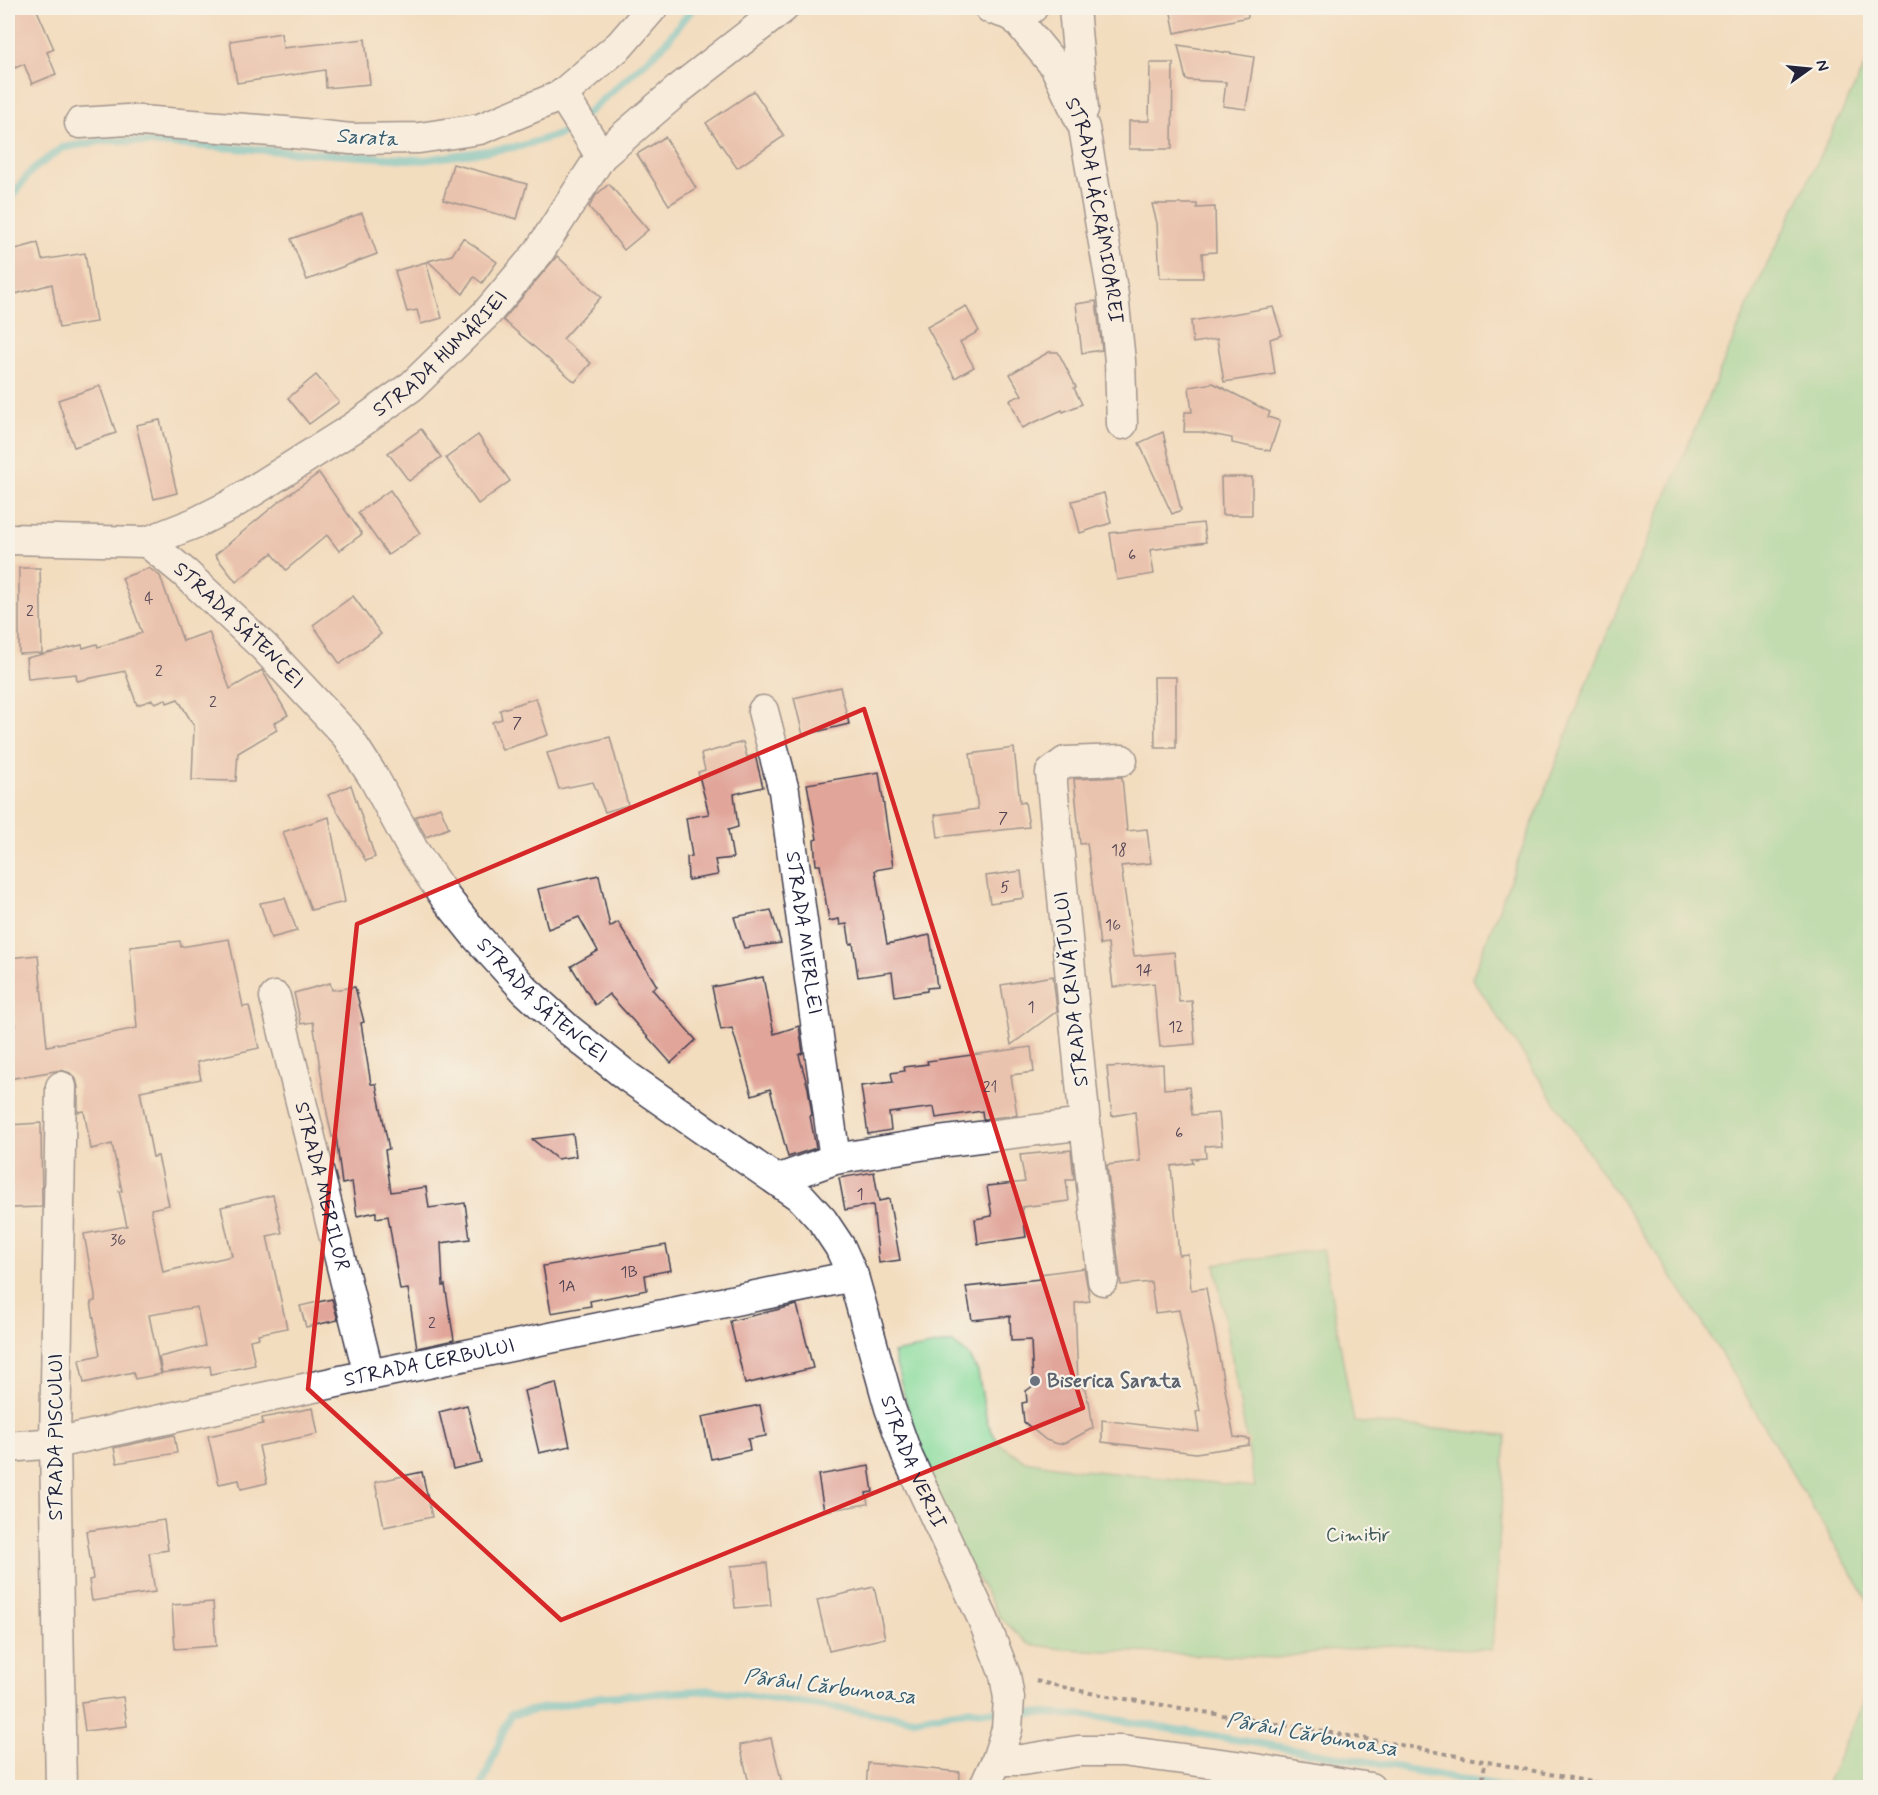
<svg xmlns="http://www.w3.org/2000/svg" width="1878" height="1795" viewBox="0 0 1878 1795" font-family="Mynerve,sans-serif">
  <rect width="100%" height="100%" fill="#f7f3e8"/>
  <filter id="ink" filterUnits="userSpaceOnUse"><feTurbulence type="fractalNoise" baseFrequency=".0167" numOctaves="2"/><feDisplacementMap in="SourceGraphic" scale="12" xChannelSelector="R" yChannelSelector="G"/><feConvolveMatrix kernelMatrix="1 2 1 2 8 2 1 2 1" color-interpolation-filters="sRGB"/></filter>
  <filter id="wash" filterUnits="userSpaceOnUse"><feTurbulence type="fractalNoise" baseFrequency=".008" numOctaves="4" result="noise"/><feDisplacementMap in="SourceGraphic" scale="24" xChannelSelector="R" yChannelSelector="G"/><feGaussianBlur stdDeviation="1.35" result="paint"/><feColorMatrix in="noise" values="0 0 0 0 0 0 0 0 0 0 0 0 0 0 0 0 0 1.4 0 .05"/><feComposite in="paint" operator="in"/></filter>
  <g filter="url(#wash)">
    <rect width="100%" height="100%" fill="#f3ddbf"/>
    <!-- green -->
    <g fill="#88db9d" stroke="#557e6c" stroke-width="1.5">
      <polygon points="1870,55 1870,1604 1702,1322 1472,978 1598,655 1755,289"/>
      <polygon points="1323,1249 1354,1422 1506,1435 1492,1650 1389,1645 1316,1652 1276,1658 1063,1649 1028,1644 1000,1617 962,1552 923,1466 893,1353 942,1344 954,1344 967,1354 978,1372 987,1422 999,1444 1025,1461 1073,1469 1255,1487 1215,1264"/>
      <polygon points="1870,1688 1870,1787 1825,1787"/>
    </g>
    <g fill="none" stroke-linecap="round" stroke-linejoin="round">
      <!-- stream -->
      <g stroke="#54c1cb" stroke-width="8">
        <polyline points="8,201 32,170 62,148 107,140 423,160 521,146 561,134 591,110 662,47 693,8"/>
        <polyline points="481,1788 510,1715 600,1697 710,1690 915,1719 967,1710 1093,1716 1358,1760 1506,1788"/>
      </g>
    </g>
    <g id="blocks">
      <!-- building -->
      <g fill="#e1a59a">
        <polygon points="8,8 36,8 54,49 47,52 56,74 32,84 24,64 15,68 8,51"/>
        <polygon points="1170,8 1247,8 1248,17 1175,33"/>
        <polygon points="281,33 283,48 365,39 370,84 326,88 325,70 237,83 230,41"/>
        <polygon points="1178,45 1254,57 1246,109 1223,106 1226,82 1186,80"/>
        <polygon points="1150,63 1173,63 1172,149 1129,149 1129,121 1149,121"/>
        <polygon points="754,91 784,136 737,168 706,123"/>
        <polygon points="665,137 696,188 669,205 637,154"/>
        <polygon points="453,164 527,184 517,219 443,200"/>
        <polygon points="609,184 648,230 624,250 589,207 596,195"/>
        <polygon points="1152,204 1197,204 1197,208 1215,207 1216,252 1202,253 1203,278 1160,278 1157,223"/>
        <polygon points="362,213 377,254 307,280 291,239"/>
        <polygon points="463,238 497,262 482,283 474,277 463,294 428,261 452,255"/>
        <polygon points="38,243 42,260 85,253 96,322 59,328 52,284 8,296 8,251"/>
        <polygon points="557,256 601,297 563,339 591,363 575,382 503,320"/>
        <polygon points="426,262 442,318 421,324 417,310 407,312 395,271"/>
        <polygon points="1096,301 1102,350 1082,353 1076,304"/>
        <polygon points="966,306 979,331 960,342 974,367 955,378 927,327"/>
        <polygon points="1273,307 1282,335 1270,339 1275,374 1224,382 1217,339 1193,343 1191,321"/>
        <polygon points="1049,352 1058,352 1076,387 1074,388 1082,404 1063,412 1062,410 1022,428 1010,400 1022,395 1010,374"/>
        <polygon points="316,375 339,402 309,424 288,398"/>
        <polygon points="1213,383 1270,412 1268,417 1280,421 1270,451 1232,443 1232,438 1200,432 1184,432 1185,412 1192,412 1189,387"/>
        <polygon points="100,386 116,433 74,447 58,400"/>
        <polygon points="160,420 177,493 154,499 136,425"/>
        <polygon points="421,429 441,457 409,481 388,453"/>
        <polygon points="1163,432 1181,510 1172,514 1139,443"/>
        <polygon points="478,435 510,481 478,504 446,458"/>
        <polygon points="319,473 362,534 339,551 327,535 286,570 272,553 236,582 215,555 276,504"/>
        <polygon points="1221,477 1252,477 1252,515 1222,515"/>
        <polygon points="390,490 420,533 388,555 358,513"/>
        <polygon points="1104,493 1111,523 1080,533 1072,501"/>
        <polygon points="1203,523 1206,542 1150,550 1154,574 1117,580 1110,533"/>
        <polygon points="19,568 40,568 42,653 19,654"/>
        <polygon points="149,568 160,576 183,641 209,632 230,689 262,670 288,715 274,723 277,730 238,753 236,781 192,780 194,726 178,699 167,703 166,699 155,703 152,700 137,705 125,671 77,681 76,674 28,679 26,658 82,645 83,648 97,644 98,647 142,633 122,578"/>
        <polygon points="353,596 381,634 340,664 313,625"/>
        <polygon points="1154,677 1176,677 1176,748 1155,748"/>
        <polygon points="840,687 849,724 803,735 794,698"/>
        <polygon points="536,698 548,735 502,750 492,722 502,719 500,710"/>
        <polygon points="610,737 628,805 605,812 593,782 559,789 547,753"/>
        <polygon points="743,742 747,757 755,755 763,787 734,794 738,827 728,830 733,858 715,860 718,875 688,880 687,857 692,856 686,818 709,814 698,772 705,770 701,754"/>
        <polygon points="1014,748 1020,803 1025,802 1029,827 938,837 935,815 978,809 970,754"/>
        <polygon points="879,772 893,867 875,870 887,944 930,935 937,987 927,988 927,991 895,996 892,972 858,977 853,943 850,944 847,924 840,925 839,919 829,921 820,865 816,865 814,840 817,839 807,784"/>
        <polygon points="1122,777 1127,831 1147,829 1151,863 1121,866 1134,956 1174,952 1179,1002 1192,1001 1195,1044 1160,1047 1154,983 1113,987 1108,944 1100,945 1087,843 1080,844 1074,779"/>
        <polygon points="351,785 375,857 366,861 328,795"/>
        <polygon points="440,807 449,828 426,837 415,817"/>
        <polygon points="329,817 345,902 311,910 283,832"/>
        <polygon points="1021,871 1024,898 990,903 986,876"/>
        <polygon points="599,875 610,927 618,922 657,986 652,989 696,1040 671,1063 609,994 595,1005 571,966 598,951 579,917 548,929 538,889"/>
        <polygon points="285,898 297,931 271,938 260,903"/>
        <polygon points="771,910 781,943 744,948 734,917"/>
        <polygon points="229,939 243,1007 249,1006 259,1048 197,1062 201,1079 140,1091 153,1157 158,1156 169,1205 151,1209 163,1272 232,1256 221,1207 273,1195 282,1233 267,1236 287,1328 258,1334 259,1338 250,1340 255,1365 211,1374 210,1366 162,1373 159,1357 205,1346 197,1307 149,1315 161,1374 135,1379 133,1372 84,1383 79,1360 100,1355 91,1302 95,1301 95,1295 84,1234 127,1226 119,1191 122,1191 112,1144 91,1149 84,1111 78,1112 78,1087 76,1079 70,1073 61,1070 8,1079 8,1027 15,1026 10,980 8,980 8,958 38,955 47,1046 137,1028 130,947 180,941 181,947"/>
        <polygon points="1053,976 1057,1011 1011,1045 1001,985"/>
        <polygon points="763,977 774,1034 799,1026 803,1053 799,1055 808,1088 812,1115 810,1116 816,1148 788,1157 770,1089 752,1095 732,1028 721,1030 712,987"/>
        <polygon points="330,983 332,990 355,987 364,1022 361,1023 371,1084 376,1084 389,1149 385,1150 391,1192 426,1187 429,1208 465,1203 470,1239 441,1243 443,1286 445,1285 454,1340 417,1348 408,1289 400,1290 388,1216 376,1218 376,1212 357,1216 352,1182 342,1184 336,1136 332,1137 327,1113 313,1022 301,1024 294,993"/>
        <polygon points="1031,1047 1034,1072 1011,1075 1017,1115 983,1119 982,1111 936,1118 934,1107 889,1113 891,1130 868,1134 861,1086 893,1082 891,1073 905,1071 904,1067 928,1064 927,1061"/>
        <polygon points="1163,1064 1164,1089 1189,1087 1192,1115 1219,1113 1222,1145 1205,1146 1206,1158 1192,1159 1193,1163 1171,1166 1179,1255 1188,1254 1191,1290 1206,1288 1234,1437 1249,1439 1249,1445 1196,1453 1102,1442 1102,1420 1199,1432 1196,1412 1200,1411 1179,1310 1155,1313 1151,1282 1121,1285 1107,1165 1140,1161 1135,1112 1112,1116 1107,1067"/>
        <polygon points="41,1123 42,1207 11,1208 8,1125"/>
        <polygon points="573,1134 576,1156 557,1159 532,1139"/>
        <polygon points="1071,1150 1074,1180 1066,1180 1069,1201 1022,1207 1026,1237 978,1244 975,1219 992,1216 987,1186 1025,1182 1020,1155"/>
        <polygon points="874,1172 879,1201 889,1199 900,1260 879,1263 873,1205 845,1210 839,1178"/>
        <polygon points="666,1245 671,1270 645,1275 647,1290 590,1301 591,1306 551,1313 543,1266"/>
        <polygon points="1084,1268 1090,1301 1075,1303 1078,1384 1085,1389 1088,1401 1089,1401 1093,1428 1065,1443 1058,1444 1046,1440 1024,1422 1022,1403 1027,1402 1026,1391 1033,1386 1031,1340 1011,1341 1010,1316 972,1320 966,1287 1040,1279 1040,1274"/>
        <polygon points="332,1299 338,1320 306,1327 300,1306"/>
        <polygon points="797,1305 813,1368 745,1384 730,1321"/>
        <polygon points="556,1383 570,1446 539,1453 524,1391"/>
        <polygon points="467,1405 481,1462 453,1469 439,1412"/>
        <polygon points="760,1405 766,1436 748,1439 750,1450 711,1459 702,1417"/>
        <polygon points="313,1408 318,1434 259,1446 267,1483 241,1489 239,1480 219,1484 208,1436 263,1424 262,1418"/>
        <polygon points="174,1435 177,1453 117,1463 114,1448"/>
        <polygon points="869,1466 873,1492 866,1493 868,1504 824,1511 818,1475"/>
        <polygon points="422,1472 432,1517 384,1527 375,1482"/>
        <polygon points="164,1520 168,1550 149,1553 155,1592 92,1601 89,1580 93,1579 86,1531"/>
        <polygon points="767,1563 771,1605 735,1608 731,1566"/>
        <polygon points="874,1587 885,1638 829,1651 817,1600"/>
        <polygon points="213,1602 216,1646 175,1649 172,1605"/>
        <polygon points="123,1697 127,1726 85,1731 81,1702"/>
        <polygon points="771,1738 783,1788 750,1788 740,1745"/>
        <polygon points="868,1763 960,1772 959,1788 866,1788"/>
      </g>
    </g>
  </g>
  <g filter="url(#ink)">
    <use href="#blocks" fill-opacity="0" stroke="#413e4f" stroke-width="1.5"/>
    <g fill="none" stroke-linecap="round" stroke-linejoin="round">
      <!-- minor casing -->
      <g stroke="#413e4f" stroke-width="33">
        <g id="minor">
          <polyline points="990,8 1014,16 1032,8"/>
          <polyline points="1074,8 1083,109"/>
          <path id="s1" d="M 1014,16 L 1055,66 L 1084,128 L 1113,295 L 1120,361 L 1122,424"/>
          <polyline points="560,96 569,105 601,156"/>
          <polyline points="80,123 127,120 285,132 351,139 419,138 480,129 560,96 620,45 652,8"/>
          <path id="s2" d="M 8,539 L 147,542 L 195,523 L 229,506 L 353,428 L 412,386 L 486,314 L 538,253 L 601,156 L 679,89 L 783,8"/>
          <path id="s3" d="M 147,542 L 185,573 L 264,647 L 347,736 L 374,778 L 413,850 L 445,897 L 477,937 L 525,990 L 570,1031 L 628,1077 L 802,1198 L 822,1220 L 840,1247 L 853,1276 L 890,1408 L 908,1458 L 983,1619 L 1005,1675 L 1009,1698 L 1007,1729 L 997,1760 L 984,1788"/>
          <path id="s4" d="M 763,711 L 784,791 L 835,1159"/>
          <path id="s5" d="M 275,997 L 369,1375"/>
          <polyline points="61,1087 55,1443 61,1788"/>
          <polyline points="777,1180 835,1159 939,1142 1085,1124"/>
          <polyline points="1103,1280 1085,1124 1051,773 1065,762 1122,760"/>
          <path id="s6" d="M 8,1447 L 55,1443 L 369,1375 L 853,1276"/>
          <polyline points="997,1760 1022,1760 1078,1751 1122,1751 1236,1766 1370,1788"/>
        </g>
      </g>
      <!-- path -->
      <g stroke="#413e4f" stroke-width="4" stroke-dasharray="4.5 4.5" stroke-linecap="butt">
        <polyline points="1036,1681 1090,1693 1385,1742 1622,1788"/>
        <polyline points="1482,1788 1485,1762"/>
      </g>
      <!-- minor -->
      <use href="#minor" stroke="#fff" stroke-width="30"/>
    </g>
  </g>
  <!-- marked area -->
  <path d="M0 0H1878V1795H0ZM 864,709 L 1083,1408 L 561,1620 L 308,1389 L 357,924 Z" fill="#f3ddbf" fill-opacity=".55" fill-rule="evenodd"/>
  <path fill="none" stroke="#d62828" stroke-width="4.5" stroke-linejoin="round" d="M 864,709 L 1083,1408 L 561,1620 L 308,1389 L 357,924 Z"/>
  <!-- markers -->
  <circle fill="#6b7280" stroke="#f7f3e8" stroke-width="2" cx="1035" cy="1381" r="6"/>
  <g text-anchor="middle" dominant-baseline="central" stroke-width="4.5" stroke-linejoin="round" paint-order="stroke">
    <!-- number labels -->
    <g font-size="16" fill="#524353">
      <text x="1132" y="555">6</text>
      <text x="149" y="598">4</text>
      <text x="30" y="611">2</text>
      <text x="159" y="671">2</text>
      <text x="213" y="702">2</text>
      <text x="517" y="723">7</text>
      <text x="1003" y="818">7</text>
      <text x="1119" y="850">18</text>
      <text x="1005" y="887">5</text>
      <text x="1113" y="925">16</text>
      <text x="1144" y="970">14</text>
      <text x="1031" y="1007">1</text>
      <text x="1176" y="1027">12</text>
      <text x="990" y="1087">21</text>
      <text x="1179" y="1133">6</text>
      <text x="860" y="1194">1</text>
      <text x="118" y="1240">36</text>
      <text x="629" y="1272">1B</text>
      <text x="567" y="1286">1A</text>
      <text x="432" y="1323">2</text>
    </g>
    <!-- street labels -->
    <g font-size="20" fill="#22223b" stroke="#f7f3e8">
      <text stroke="none"><textPath href="#s1" startOffset="216">STRADA LĂCRĂMIOAREI</textPath></text>
      <text stroke="none"><textPath href="#s2" startOffset="490">STRADA HUMĂRIEI</textPath></text>
      <text stroke="none"><textPath href="#s3" startOffset="124">STRADA SĂTENCEI</textPath></text>
      <text stroke="none"><textPath href="#s4" startOffset="226">STRADA MIERLEI</textPath></text>
      <text transform="translate(1072 989) rotate(-96)">STRADA CRIVĂȚULUI</text>
      <text stroke="none"><textPath href="#s3" startOffset="610">STRADA SĂTENCEI</textPath></text>
      <text stroke="none"><textPath href="#s5" startOffset="195">STRADA MERILOR</textPath></text>
      <text stroke="none"><textPath href="#s6" startOffset="430">STRADA CERBULUI</textPath></text>
      <text transform="translate(56 1437) rotate(-90)">STRADA PISCULUI</text>
      <text stroke="none"><textPath href="#s3" startOffset="1227">STRADA VERII</textPath></text>
    </g>
    <!-- worship labels -->
    <g font-size="20" font-weight="bold" fill="#5b616d" stroke="#f7f3e8" text-anchor="start">
      <text x="1047" y="1381">Biserica Sarata</text>
    </g>
    <!-- park labels -->
    <g font-size="20" fill="#415a58" stroke="#f7f3e8">
      <text x="1358" y="1535">Cimitir</text>
    </g>
    <!-- water labels -->
    <g font-size="21" font-style="italic" fill="#345a6d" stroke="#f7f3e8">
      <text transform="translate(367 138) rotate(4)">Sarata</text>
      <text transform="translate(830 1687) rotate(7)">Pârâul Cărbunoasa</text>
      <text transform="translate(1312 1735) rotate(10)">Pârâul Cărbunoasa</text>
    </g>
  </g>
  <!-- margin -->
  <rect width="1878" height="1795" fill="none" stroke="#f7f3e8" stroke-width="30"/>
  <!-- north arrow -->
  <g transform="translate(1809 69) rotate(75)" stroke="#f7f3e8" stroke-width="4.5" paint-order="stroke">
  <path d="M0-4.5L10 22L0 15L-10 22Z" fill="#22223b"/>
  <text y="-9" font-size="16" font-weight="bold" text-anchor="middle" fill="#22223b">N</text>
  </g>
</svg>
